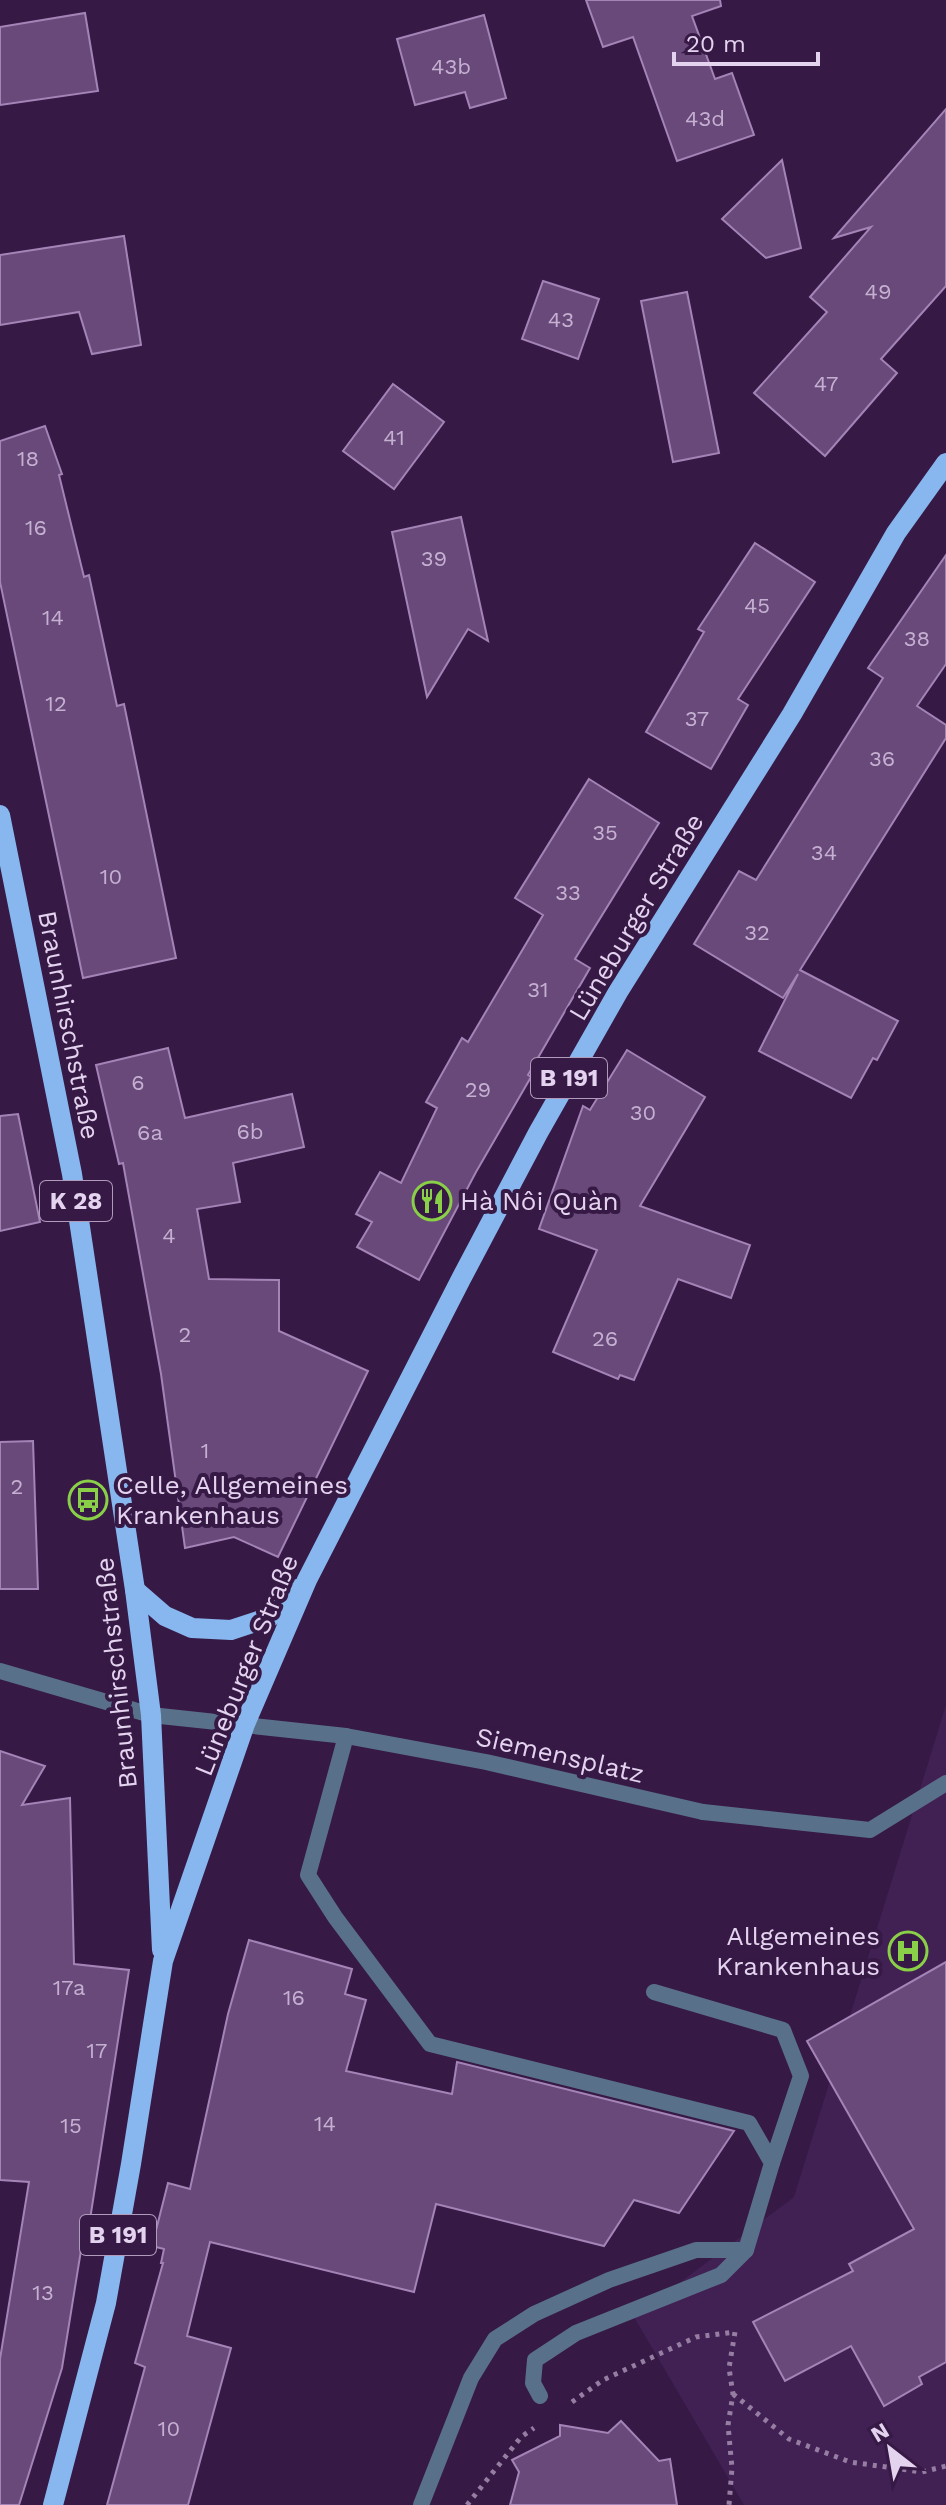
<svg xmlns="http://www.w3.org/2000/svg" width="946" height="2505" viewBox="0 0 946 2505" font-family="'Work Sans',sans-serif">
  <rect width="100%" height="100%" fill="#361945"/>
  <!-- built -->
  <polygon fill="#412053" points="946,1705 946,2505 744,2505 634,2317 794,2197"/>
  <!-- building -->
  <g fill="#684979" stroke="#a483b7" stroke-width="2">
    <polygon points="586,0 720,0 721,6 692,16 715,79 732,73 754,135 677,161 633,37 603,47"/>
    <polygon points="85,13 98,91 0,105 0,27"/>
    <polygon points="484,15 506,98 470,108 465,92 415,105 397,39"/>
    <polygon points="946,109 946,286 881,359 897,373 825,456 754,393 827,312 810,297 871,227 834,238"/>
    <polygon points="782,160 801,248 766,258 722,219"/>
    <polygon points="124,236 141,345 92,354 79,312 0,325 0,255"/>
    <polygon points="543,281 599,299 578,359 522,339"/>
    <polygon points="687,292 719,453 673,462 641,301"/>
    <polygon points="393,384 444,422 394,489 343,451"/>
    <polygon points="45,426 62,474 59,475 84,577 89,575 117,706 124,704 176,958 83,978 0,582 0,441"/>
    <polygon points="461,517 488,641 468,629 427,697 392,532"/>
    <polygon points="755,543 815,582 738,699 748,705 711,769 646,732 704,632 698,629"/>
    <polygon points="946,555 946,664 917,706 946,725 946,738 800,970 898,1021 877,1060 873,1058 851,1098 759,1051 798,974 783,998 694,944 739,871 756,880 883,678 868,668"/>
    <polygon points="589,779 659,823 575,959 590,968 528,1075 531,1077 476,1172 419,1280 357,1247 372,1222 356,1214 380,1172 401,1183 437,1108 426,1102 462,1038 468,1042 543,915 515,898"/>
    <polygon points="168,1048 185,1118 292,1094 304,1147 233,1163 240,1202 197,1209 209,1279 279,1280 279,1331 368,1371 278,1557 234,1537 185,1548 161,1374 123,1163 119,1164 96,1065"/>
    <polygon points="627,1050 705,1097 640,1206 750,1245 731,1298 678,1279 634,1380 620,1375 618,1379 553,1352 597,1250 539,1229 583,1106 590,1110"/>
    <polygon points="18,1114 40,1222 0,1231 0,1116"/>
    <polygon points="33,1441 38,1589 0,1589 0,1442"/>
    <polygon points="0,1751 45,1766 22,1805 70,1798 74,1964 129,1970 86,2245 82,2244 62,2368 19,2505 0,2505 0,2359 29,2182 0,2180"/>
    <polygon points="249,1940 352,1969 345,1994 366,2000 346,2071 452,2094 457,2062 734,2131 679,2213 634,2200 604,2246 436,2204 414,2292 210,2242 187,2336 231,2348 188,2505 107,2505 145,2367 135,2363 163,2263 161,2263 164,2249 152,2246 168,2183 190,2189 228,2014"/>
    <polygon points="946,1962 946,2362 919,2377 922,2384 884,2406 851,2346 785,2381 753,2322 853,2271 849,2264 914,2229 807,2041"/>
    <polygon points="621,2421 659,2461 670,2459 677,2505 510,2505 519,2472 512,2460 560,2436 560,2425 608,2433"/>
  </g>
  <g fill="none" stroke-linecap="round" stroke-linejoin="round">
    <!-- path -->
    <g stroke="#957ea2" stroke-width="5" stroke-dasharray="4 6" stroke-linecap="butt">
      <polyline points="733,2394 789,2439 850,2462 922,2472 946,2466"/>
      <polyline points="572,2402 603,2380 696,2337 735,2332 729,2368 733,2394 728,2425 732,2468 729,2505"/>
      <polyline points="467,2505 521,2437 534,2428"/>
    </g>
    <!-- service -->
    <g stroke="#59708a" stroke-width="16">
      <polyline points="346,1736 308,1875 335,1917 430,2044 749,2123 772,2163 746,2250 696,2250 609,2280 534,2314 495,2339 471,2378 421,2505"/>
      <polyline points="703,1812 870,1830 946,1783"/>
      <polyline points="654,1992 783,2030 801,2076 772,2163"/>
      <polyline points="540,2396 533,2383 535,2360 576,2333 721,2275 746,2250"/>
    </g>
    <!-- minor -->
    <polyline stroke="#59708a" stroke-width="16" points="0,1671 151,1715 346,1736 486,1762 703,1812"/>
    <!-- primary -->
    <g stroke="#87b7ee" stroke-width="20">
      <polyline points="0,815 72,1174 135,1590 151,1715 162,1950"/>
      <polyline points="135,1590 165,1616 192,1628 231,1630 270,1617 297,1589"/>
      <polyline points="53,2505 106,2303 131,2164 163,1961 245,1724 307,1580 461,1279 538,1133 618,992 792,714 896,533 946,463"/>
    </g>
  </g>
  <!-- icons -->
  <defs>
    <g id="restaurant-ring" transform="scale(2)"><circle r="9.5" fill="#361945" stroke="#89cf48" stroke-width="1.5"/><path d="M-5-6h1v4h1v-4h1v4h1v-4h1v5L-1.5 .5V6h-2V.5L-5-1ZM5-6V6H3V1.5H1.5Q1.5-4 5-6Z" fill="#89cf48"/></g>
    <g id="bus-ring" transform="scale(2)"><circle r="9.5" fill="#361945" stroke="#89cf48" stroke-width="1.5"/><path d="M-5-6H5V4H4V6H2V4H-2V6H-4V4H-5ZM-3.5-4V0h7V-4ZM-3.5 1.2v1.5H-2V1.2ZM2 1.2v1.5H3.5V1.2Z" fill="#89cf48"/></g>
    <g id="hospital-ring" transform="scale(2)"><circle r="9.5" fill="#361945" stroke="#89cf48" stroke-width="1.5"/><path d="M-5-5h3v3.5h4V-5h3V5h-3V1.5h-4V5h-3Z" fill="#89cf48"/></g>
  </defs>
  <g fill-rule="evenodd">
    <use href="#restaurant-ring" x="432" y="1201"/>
    <use href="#bus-ring" x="88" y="1500"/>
    <use href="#hospital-ring" x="908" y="1951"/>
  </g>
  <g text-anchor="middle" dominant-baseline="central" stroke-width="8" stroke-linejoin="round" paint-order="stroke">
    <!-- number labels -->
    <g font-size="22" fill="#c5b0d2">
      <text x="451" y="66">43b</text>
      <text x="705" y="118">43d</text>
      <text x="878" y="291">49</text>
      <text x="561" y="319">43</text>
      <text x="826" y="383">47</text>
      <text x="394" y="437">41</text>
      <text x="28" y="458">18</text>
      <text x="36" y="527">16</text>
      <text x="434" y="558">39</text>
      <text x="757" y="605">45</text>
      <text x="53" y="617">14</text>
      <text x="917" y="638">38</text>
      <text x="56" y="703">12</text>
      <text x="697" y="718">37</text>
      <text x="882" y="758">36</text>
      <text x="605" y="832">35</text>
      <text x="824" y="852">34</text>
      <text x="111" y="876">10</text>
      <text x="568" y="892">33</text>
      <text x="757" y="932">32</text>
      <text x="538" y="989">31</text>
      <text x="138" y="1082">6</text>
      <text x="478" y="1089">29</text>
      <text x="643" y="1112">30</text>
      <text x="250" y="1131">6b</text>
      <text x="150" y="1132">6a</text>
      <text x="169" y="1235">4</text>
      <text x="185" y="1334">2</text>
      <text x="605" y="1338">26</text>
      <text x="205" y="1450">1</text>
      <text x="17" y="1486">2</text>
      <text x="69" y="1987">17a</text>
      <text x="294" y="1997">16</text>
      <text x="97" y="2050">17</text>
      <text x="325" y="2123">14</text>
      <text x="71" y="2125">15</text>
      <text x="43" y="2292">13</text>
      <text x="169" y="2428">10</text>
    </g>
    <!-- shield labels -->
    <g fill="#361945" stroke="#b09bbc" stroke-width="2">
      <rect x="531" y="1058" width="76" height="40" rx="6"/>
      <rect x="40" y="1181" width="72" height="40" rx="6"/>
      <rect x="80" y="2215" width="76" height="40" rx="6"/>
    </g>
    <g font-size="24" font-weight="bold" fill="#e4d3ef">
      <text x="569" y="1078">B 191</text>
      <text x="76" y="1201">K 28</text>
      <text x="118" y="2235">B 191</text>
    </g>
    <!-- street labels -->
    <g font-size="26" fill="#e4d3ef" stroke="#361945">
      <text transform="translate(636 917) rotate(-59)">Lüneburger Straße</text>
      <text transform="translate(69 1025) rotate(79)">Braunhirschstraße</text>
      <text transform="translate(246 1665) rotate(-68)">Lüneburger Straße</text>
      <text transform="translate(116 1673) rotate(-96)">Braunhirschstraße</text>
      <text transform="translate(560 1755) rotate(13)">Siemensplatz</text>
    </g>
    <!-- poi labels -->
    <g font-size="26" fill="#e4d3ef" stroke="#361945" text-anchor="start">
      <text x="460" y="1201">Hà Nôi Quàn</text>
      <text x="116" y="1485">Celle, Allgemeines<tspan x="116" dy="30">Krankenhaus</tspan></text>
      <text x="880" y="1936" text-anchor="end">Allgemeines<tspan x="880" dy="30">Krankenhaus</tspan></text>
    </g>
  </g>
  <!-- north arrow -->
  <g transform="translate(890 2449) rotate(329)" stroke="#361945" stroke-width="6" paint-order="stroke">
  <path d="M0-6L14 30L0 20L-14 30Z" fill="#e4d3ef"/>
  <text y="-12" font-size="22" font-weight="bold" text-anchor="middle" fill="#e4d3ef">N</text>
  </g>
  <!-- scale -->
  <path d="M674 52v12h144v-12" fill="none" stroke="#e4d3ef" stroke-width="4"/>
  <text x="686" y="52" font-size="24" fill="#e4d3ef" stroke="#361945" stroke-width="6" paint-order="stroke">20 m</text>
</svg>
